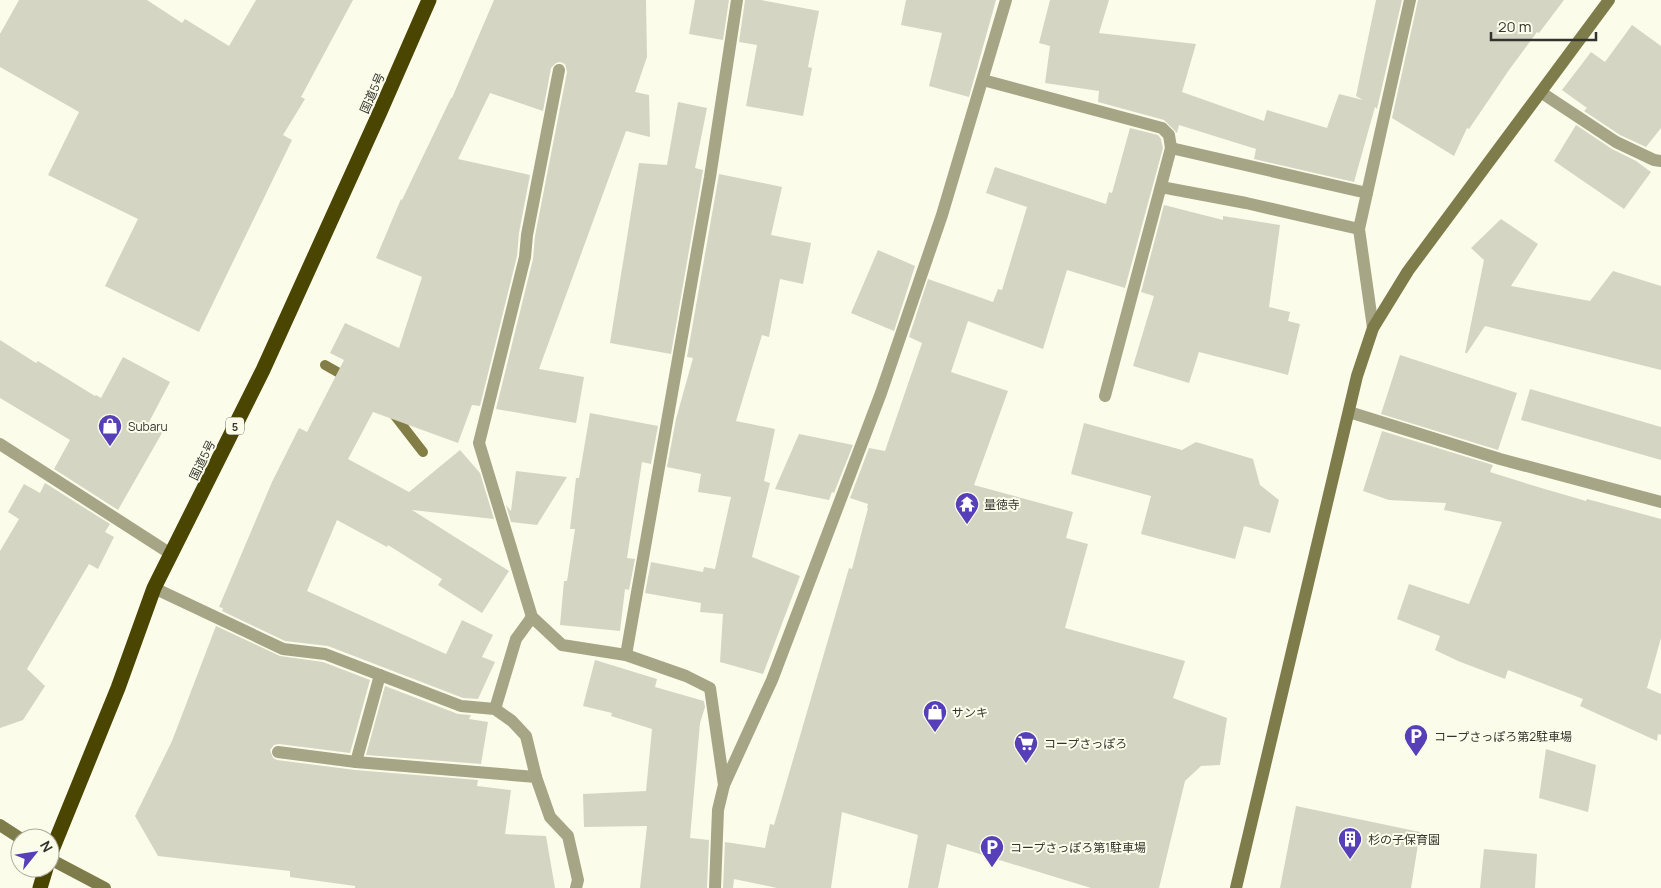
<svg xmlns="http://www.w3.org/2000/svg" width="1661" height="888" viewBox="0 0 1661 888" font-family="Manrope,'Noto Sans JP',sans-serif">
  <rect width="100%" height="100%" fill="#fcfceb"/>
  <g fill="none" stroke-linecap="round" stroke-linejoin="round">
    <!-- stream -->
    <g stroke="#827e46" stroke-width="10">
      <polyline points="325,365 348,378"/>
      <polyline points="392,412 423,452"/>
    </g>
  </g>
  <!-- building -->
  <g fill="#d5d5c4">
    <polygon points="19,0 147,0 182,23 185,19 229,46 256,0 353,0 301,97 305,99 283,135 292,140 199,332 105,286 138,219 48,175 79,112 0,67 0,34"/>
    <polygon points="494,0 646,0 647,57 635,92 649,95 650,137 626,131 539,369 584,377 576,423 496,409 533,259 535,236 567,72 565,64 560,62 556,63 551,68 543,111 490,93 458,159 530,175 519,233 517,256 480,406 472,405 458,443 373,412 348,459 409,492 460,450 480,473 494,519 412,510 509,571 482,613 438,585 442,579 388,545 387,547 337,520 307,591 446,654 462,620 493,635 482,657 495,662 478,699 463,698 328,646 285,641 222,611 223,608 219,607 272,482 299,428 307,432 344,360 330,353 345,323 399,348 422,277 376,258 401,199 402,200 451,98 452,98"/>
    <polygon points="695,0 729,0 723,40 689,34"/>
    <polygon points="745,0 761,0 819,11 808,67 812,68 803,116 746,106 757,45 739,42"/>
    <polygon points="906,0 996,0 969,97 929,86 942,33 901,25"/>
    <polygon points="1050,0 1109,0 1099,33 1196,44 1182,92 1264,121 1267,110 1327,128 1339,94 1363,100 1356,96 1376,0 1402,0 1377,109 1375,107 1354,182 1254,159 1256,149 1179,125 1177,133 1164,120 1098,102 1099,91 1045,83 1050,46 1039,43"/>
    <polygon points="1418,0 1564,0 1539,33 1537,32 1509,70 1469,129 1467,128 1454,156 1392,118"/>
    <polygon points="1632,25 1661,46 1661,128 1646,147 1620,135 1584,111 1587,108 1562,90 1591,52 1605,62"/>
    <polygon points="678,102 707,108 695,168 703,170 671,354 610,343 639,163 667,165"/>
    <polygon points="1576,125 1612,149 1636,161 1651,172 1624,209 1554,161"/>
    <polygon points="1130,128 1158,135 1161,139 1163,148 1125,288 1067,270 1043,349 968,321 951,372 1008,391 974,485 1073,512 1066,538 1088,544 1065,628 1185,661 1173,698 1227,718 1220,765 1201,766 1185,781 1159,888 1091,888 947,844 938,888 908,888 918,835 842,812 831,888 777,888 734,879 733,888 723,888 725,842 765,848 770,824 774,825 849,568 852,569 868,508 867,508 868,504 850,498 869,448 885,451 922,343 909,337 928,279 993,302 998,289 1002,290 1027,207 986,193 995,167 1106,204 1109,192 1112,193"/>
    <polygon points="719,174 782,187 771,235 811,243 803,284 780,279 769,337 762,335 736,421 775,429 764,481 770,483 752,557 800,576 763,674 720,662 723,614 700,612 701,603 645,593 651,562 703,572 704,567 715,569 731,497 698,492 701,474 667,467 676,419 693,358 687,357"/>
    <polygon points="1164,205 1223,220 1223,216 1280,225 1269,307 1290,312 1288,321 1300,324 1288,375 1199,352 1189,383 1133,366 1154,296 1141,292"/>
    <polygon points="1501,219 1538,244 1511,286 1590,301 1613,271 1661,286 1661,370 1485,326 1467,353 1465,353 1484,260 1471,248"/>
    <polygon points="878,250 915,266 894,331 851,313"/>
    <polygon points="0,340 36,363 38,361 95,396 96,395 101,398 123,357 170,382 148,424 162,433 118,510 54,469 70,440 0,398"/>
    <polygon points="1400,355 1517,393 1498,450 1381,414"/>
    <polygon points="1530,389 1661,427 1661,460 1521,420"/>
    <polygon points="590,413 658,426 651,464 642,462 627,558 635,559 629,590 625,589 620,631 560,625 564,581 567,581 575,529 570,529 576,478 579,478"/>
    <polygon points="1084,423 1182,450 1196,442 1253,459 1260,485 1279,500 1270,533 1244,526 1235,559 1141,534 1151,496 1071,474"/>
    <polygon points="1382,431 1493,465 1490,472 1538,487 1586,501 1587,499 1661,519 1661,638 1647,688 1661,694 1661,735 1658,734 1657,741 1580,706 1583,699 1508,670 1505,679 1458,661 1435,650 1440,636 1397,619 1409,584 1469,604 1502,522 1444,510 1446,503 1389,500 1363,491"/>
    <polygon points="799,434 853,445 834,493 832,492 829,500 775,489"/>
    <polygon points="516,471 567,477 537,525 511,522 506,505 511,511"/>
    <polygon points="45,483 110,524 105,532 114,537 98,569 89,564 27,669 45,686 23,720 0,728 0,551 19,519 8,512 24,484 40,493"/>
    <polygon points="216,626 280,656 323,662 370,680 350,753 279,744 274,745 270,750 273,758 277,760 355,770 478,780 477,786 511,790 505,834 546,836 555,888 355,888 355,886 290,877 290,871 158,856 135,816 172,741"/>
    <polygon points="595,660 657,679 655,687 704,701 705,707 700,723 690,838 709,840 707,888 640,888 647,826 584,827 583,794 646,791 652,729 611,716 612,713 583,706"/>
    <polygon points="385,686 458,714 471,715 469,719 488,722 481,764 366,755"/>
    <polygon points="1546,749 1596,765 1588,812 1539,798"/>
    <polygon points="1296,806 1420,832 1411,888 1280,888"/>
    <polygon points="1484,849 1537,854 1535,888 1480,888"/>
  </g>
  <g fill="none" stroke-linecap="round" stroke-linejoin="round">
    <!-- street -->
    <g stroke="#a6a585" stroke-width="12">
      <polyline points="559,70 527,235 525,257 479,443 532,617 562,645 626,655"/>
      <polyline points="983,80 1162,128 1169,135 1171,148 1105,396"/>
      <polyline points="1542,93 1616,142 1654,160 1661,161"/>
      <polyline points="1171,148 1367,193"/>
      <polyline points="1161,187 1246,203 1359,229"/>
      <polyline points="1373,328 1359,229 1410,0"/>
      <polyline points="1349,412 1500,459 1661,502"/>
      <polyline points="0,444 171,554"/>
      <polyline points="154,588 283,649 325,654 461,706 495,709 512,721 526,736 536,777 550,817 568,836 578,880 576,888"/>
      <polyline points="495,709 516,639 532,617"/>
      <polyline points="278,752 356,762 536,777"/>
      <polyline points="356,762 380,675"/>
      <polyline points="724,785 710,688 686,676 626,655 710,177 737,0"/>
      <polyline points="715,888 718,810 724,785 772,680 881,393 942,215 1006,0"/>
    </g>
    <!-- secondary -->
    <g stroke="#7f7c4b" stroke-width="12">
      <polyline points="0,825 20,838"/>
      <polyline points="50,859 105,888"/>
      <polyline points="1236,888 1357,376 1373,328 1408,271 1609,0"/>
    </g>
    <!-- highway -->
    <g stroke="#4a4501" stroke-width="15">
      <polyline points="50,855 118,688 154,588 263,370 380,112 429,0"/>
      <polyline points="40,888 46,868"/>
    </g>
  </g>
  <!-- icons -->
  <defs>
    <g id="shop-pin" transform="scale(1.25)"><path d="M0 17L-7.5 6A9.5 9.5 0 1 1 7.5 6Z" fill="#563fb7" stroke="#fcfceb"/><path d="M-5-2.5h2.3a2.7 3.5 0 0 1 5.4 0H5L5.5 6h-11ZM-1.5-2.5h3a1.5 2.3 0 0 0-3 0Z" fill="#fff"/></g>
    <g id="temple-pin" transform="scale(1.25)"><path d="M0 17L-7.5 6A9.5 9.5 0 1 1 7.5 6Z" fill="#563fb7" stroke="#fcfceb"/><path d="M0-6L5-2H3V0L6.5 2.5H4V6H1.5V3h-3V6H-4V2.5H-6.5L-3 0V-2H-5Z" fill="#fff"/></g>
    <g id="parking-pin" transform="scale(1.25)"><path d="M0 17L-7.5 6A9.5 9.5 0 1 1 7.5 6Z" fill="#563fb7" stroke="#fcfceb"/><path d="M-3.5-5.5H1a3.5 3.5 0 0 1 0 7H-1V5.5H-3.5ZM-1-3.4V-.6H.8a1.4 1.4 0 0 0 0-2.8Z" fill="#fff"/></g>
    <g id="supermarket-pin" transform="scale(1.25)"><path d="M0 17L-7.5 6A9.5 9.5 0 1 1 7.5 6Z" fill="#563fb7" stroke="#fcfceb"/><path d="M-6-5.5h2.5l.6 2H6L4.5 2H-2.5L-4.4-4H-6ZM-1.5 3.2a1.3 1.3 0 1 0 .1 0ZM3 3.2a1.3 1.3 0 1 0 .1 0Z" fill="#fff"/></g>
    <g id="building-pin" transform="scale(1.25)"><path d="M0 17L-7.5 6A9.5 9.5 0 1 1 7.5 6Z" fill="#563fb7" stroke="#fcfceb"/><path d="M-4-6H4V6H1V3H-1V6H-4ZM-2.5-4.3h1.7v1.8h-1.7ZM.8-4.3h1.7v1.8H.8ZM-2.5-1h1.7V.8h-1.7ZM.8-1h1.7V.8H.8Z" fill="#fff"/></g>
  </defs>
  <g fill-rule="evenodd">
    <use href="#shop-pin" x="110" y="426"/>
    <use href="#temple-pin" x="967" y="504"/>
    <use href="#shop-pin" x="935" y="712"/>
    <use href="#parking-pin" x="1416" y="736"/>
    <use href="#supermarket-pin" x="1026" y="743"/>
    <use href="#building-pin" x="1350" y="839"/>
    <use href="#parking-pin" x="992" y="847"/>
  </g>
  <g text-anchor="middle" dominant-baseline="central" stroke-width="4" stroke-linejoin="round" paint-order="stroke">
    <!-- shield labels -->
    <rect fill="#fcfceb" stroke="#707067" stroke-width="1" x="226" y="417.5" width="18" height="17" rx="4"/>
    <g font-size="11" font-weight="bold" fill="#34342e">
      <text x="235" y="426">5</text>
    </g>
    <!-- street labels -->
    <g font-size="12" fill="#34342e" stroke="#fcfceb">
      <text transform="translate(372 93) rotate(-66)">国道5号</text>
      <text transform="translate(202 460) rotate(-64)">国道5号</text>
    </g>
    <!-- poi labels -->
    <g font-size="12" fill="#34342e" stroke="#fcfceb" text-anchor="start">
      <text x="128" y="426">Subaru</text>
      <text x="984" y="504">量徳寺</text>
      <text x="952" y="712">サンキ</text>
      <text x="1434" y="736">コープさっぽろ第2駐車場</text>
      <text x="1044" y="743">コープさっぽろ</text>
      <text x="1368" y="839">杉の子保育園</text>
      <text x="1010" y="847">コープさっぽろ第1駐車場</text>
    </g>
  </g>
  <!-- north arrow -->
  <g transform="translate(35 853) rotate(60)"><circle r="24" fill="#fcfceb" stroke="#acac9f"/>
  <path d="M0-4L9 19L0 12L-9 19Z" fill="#563fb7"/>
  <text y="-8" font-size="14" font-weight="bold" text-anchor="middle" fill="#34342e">N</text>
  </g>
  <!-- scale -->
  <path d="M1491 32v8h105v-8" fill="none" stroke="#34342e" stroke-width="2.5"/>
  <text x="1498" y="32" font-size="15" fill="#34342e" stroke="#fcfceb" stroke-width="4" paint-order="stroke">20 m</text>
</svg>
